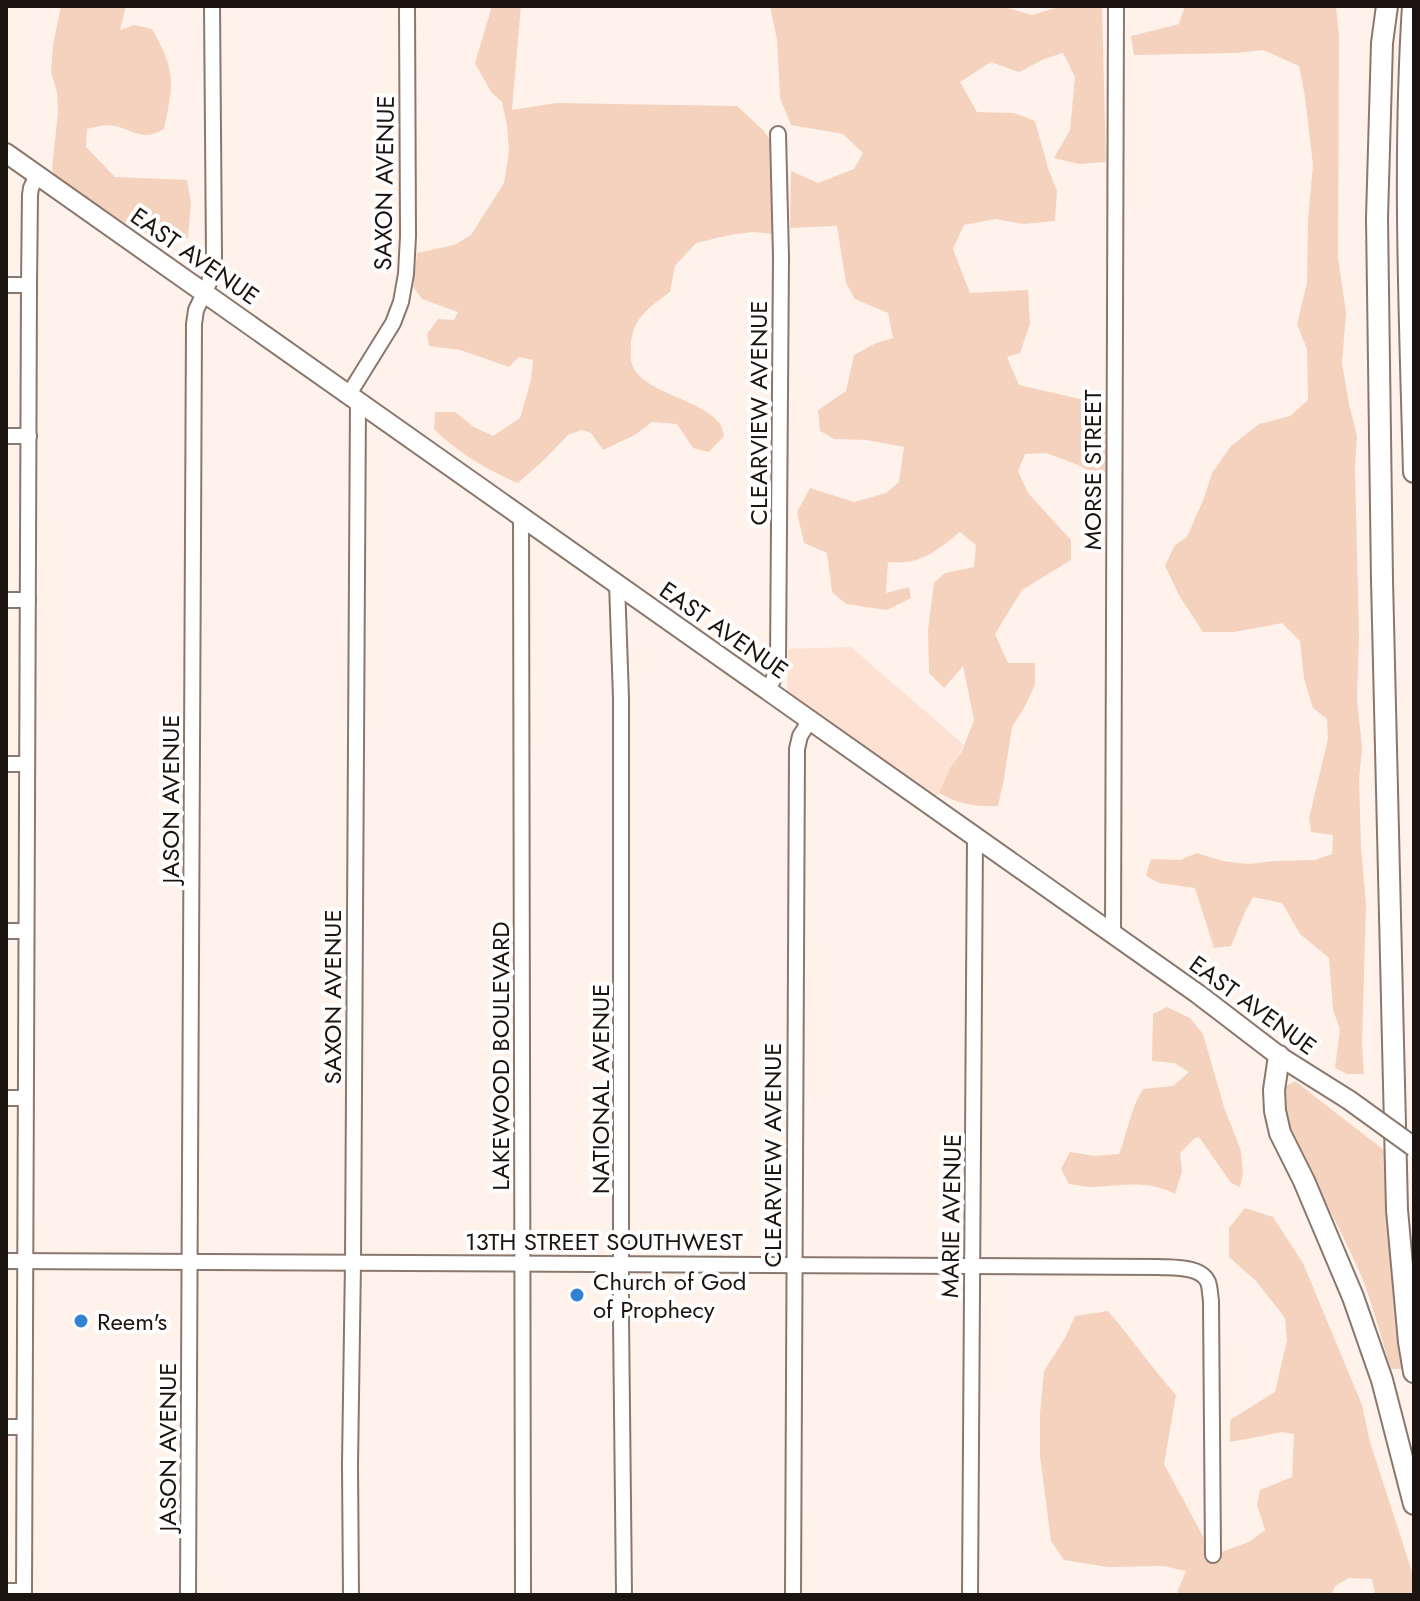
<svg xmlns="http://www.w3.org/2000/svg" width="1420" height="1601" viewBox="0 0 1420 1601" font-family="Jost,sans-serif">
  <rect width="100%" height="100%" fill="#fef2eb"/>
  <!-- built -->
  <polygon fill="#fde1d2" points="851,647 964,745 950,768 939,793 933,798 787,692 788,649"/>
  <!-- green -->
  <g fill="#f5d2be">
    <path d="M 61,6 L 126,6 L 120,30 L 134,25 L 152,29 C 176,71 174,83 164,129 C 140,144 130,126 107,125 C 101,125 93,128 87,129 L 86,147 L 115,177 L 187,180 L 191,203 L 188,238 L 166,243 L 94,207 L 56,181 L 52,168 L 58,112 L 57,92 L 51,72 L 53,45 Z"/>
    <path d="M 492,6 L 521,6 L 512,110 L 556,103 L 737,106 L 764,131 L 772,143 L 774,234 L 752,232 L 730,235 L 696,243 L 675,266 L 670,292 C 648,308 629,321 631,352 C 631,356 630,360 632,364 C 641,393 703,399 720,424 C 722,427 723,432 724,436 L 709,452 L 693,448 L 677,424 L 652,422 L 635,435 L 603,450 L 591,433 L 582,430 L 568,435 L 546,458 L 518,483 C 488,471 457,452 434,429 L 435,412 L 455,412 L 474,427 L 493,436 L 520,418 L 531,380 L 533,360 L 519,357 L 509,367 L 460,350 L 429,346 L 427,334 L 438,319 L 454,320 L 458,312 L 422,299 L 413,287 L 417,253 L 454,245 L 471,235 L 504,183 L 509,151 L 507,126 L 502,102 L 491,92 L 475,63 Z"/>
    <path d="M 770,6 L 1001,6 L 1032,15 L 1062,6 L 1102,6 L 1106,162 L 1079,164 L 1054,158 L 1070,130 L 1075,77 L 1063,53 L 1044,59 L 1019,72 L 991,62 L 960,82 L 977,112 L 1014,113 L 1035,121 L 1048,168 L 1057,191 L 1055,221 L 1023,224 L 995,219 L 964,225 L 953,249 L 970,293 L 1028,290 L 1030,324 L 1020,353 L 1007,357 L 1019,385 L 1106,405 L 1106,483 L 1081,466 L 1046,453 L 1025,454 L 1018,471 L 1028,493 L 1071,540 L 1071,560 L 1022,590 L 995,634 L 1008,663 L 1035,663 L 1035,685 L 1024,708 L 1012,727 L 1004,779 L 998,806 C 976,807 958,804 939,793 L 950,768 L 962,751 L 974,720 L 963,666 L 944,688 L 929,673 L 928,629 L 934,583 L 945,573 L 974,567 L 976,545 L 960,532 C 935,552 921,565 888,562 L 886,593 L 909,587 L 911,598 L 887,610 L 846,604 L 832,592 L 827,553 L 804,543 L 797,512 L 810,488 L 854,502 L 886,493 L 899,482 L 904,447 L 867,440 L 835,439 L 820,431 L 818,410 L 846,391 L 854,355 L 876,343 L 893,338 L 888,313 L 855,299 L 846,283 L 837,226 L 790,228 L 791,171 L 818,183 L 854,169 L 863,153 L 843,134 L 791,125 L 780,98 L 777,40 Z"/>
    <polygon points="1185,6 1336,6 1339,36 1338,257 1346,313 1342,363 1349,404 1357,436 1355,468 1359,633 1357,699 1362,748 1359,781 1361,846 1366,905 1362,1045 1364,1074 1347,1074 1335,1068 1340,1029 1333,1010 1329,958 1300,934 1282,903 1253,897 1245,912 1231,946 1214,948 1195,888 1159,883 1146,876 1151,859 1180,860 1197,853 1223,861 1248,864 1274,861 1315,860 1332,854 1333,835 1311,832 1309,818 1328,739 1327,719 1313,708 1304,679 1300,641 1282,623 1234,632 1203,632 1180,597 1165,566 1175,545 1187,537 1204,498 1212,473 1231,446 1259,424 1290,416 1308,400 1307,349 1297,324 1307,283 1308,220 1313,165 1305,97 1299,66 1263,50 1236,53 1134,55 1131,36 1179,24"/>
    <path d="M 1167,1007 L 1190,1018 L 1203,1034 L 1224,1107 L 1241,1151 L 1243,1174 L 1240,1187 L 1231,1183 L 1199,1137 L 1195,1138 L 1180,1153 L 1182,1172 L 1175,1194 C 1150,1180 1122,1185 1094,1187 C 1086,1187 1077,1185 1069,1184 L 1061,1169 L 1070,1152 L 1095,1156 L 1119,1154 C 1128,1132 1130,1109 1143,1089 L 1173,1086 L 1189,1072 L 1174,1063 L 1152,1061 L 1153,1014 Z"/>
    <path d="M 1295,1081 L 1385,1151 L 1388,1218 L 1399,1349 L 1402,1369 L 1391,1369 C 1381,1338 1373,1305 1361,1275 C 1349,1248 1336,1222 1323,1197 C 1305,1162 1284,1127 1284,1087 Z"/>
    <path d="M 1245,1208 L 1273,1217 L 1303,1263 L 1362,1405 L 1370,1442 L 1414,1578 L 1414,1595 L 1375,1595 L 1372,1579 L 1349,1578 L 1335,1586 L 1332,1595 L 1176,1595 L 1186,1571 L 1163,1566 L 1108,1567 L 1064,1560 L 1051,1541 L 1040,1456 L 1040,1413 L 1044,1371 L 1065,1338 L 1075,1316 L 1108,1311 C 1132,1339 1152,1368 1176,1395 L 1164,1464 L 1213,1555 L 1249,1542 L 1265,1530 L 1257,1505 L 1260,1490 L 1292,1477 L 1294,1434 L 1282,1432 L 1230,1442 L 1230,1420 L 1275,1392 L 1287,1340 L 1285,1318 L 1256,1281 L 1229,1257 L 1229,1228 Z"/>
  </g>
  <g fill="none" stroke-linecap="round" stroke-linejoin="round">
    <!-- minor casing -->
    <g stroke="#8a786e" stroke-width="18">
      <g id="minor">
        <polyline points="6,285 29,285"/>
        <polyline points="349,394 393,323 401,302 406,274 408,236 407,6"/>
        <polyline points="6,436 29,436"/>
        <polyline points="521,517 523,1595"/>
        <polyline points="617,583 621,698 621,1317 624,1595"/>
        <polyline points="6,600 28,600"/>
        <polyline points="768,690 774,678 778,662 781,257 778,134"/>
        <polyline points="6,764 27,764"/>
        <polyline points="6,931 26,931"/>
        <polyline points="1113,934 1116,6"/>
        <polyline points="6,1098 25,1098"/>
        <path d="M 6,1261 L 1159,1267 C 1174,1268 1201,1266 1208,1282 C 1210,1287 1210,1295 1211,1301 L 1213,1555"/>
        <polyline points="6,1427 24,1427"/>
        <polyline points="6,1591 24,1591"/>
        <polyline points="24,1595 29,285 30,195 31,188 37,175"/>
        <polyline points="188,1595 194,324 196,310 209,283 214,257 212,6"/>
        <polyline points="351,1595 350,1465 353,1262 358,400"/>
        <polyline points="793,1595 797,749 800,736 810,720"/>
        <polyline points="970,1595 975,837"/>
      </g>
    </g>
    <!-- major casing -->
    <g stroke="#8a786e" stroke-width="22">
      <polyline id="major" points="6,153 1198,994 1279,1056 1349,1100"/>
    </g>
    <!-- highway casing -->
    <g stroke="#8a786e" stroke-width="24">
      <g id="highway">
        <polyline points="1387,6 1382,43 1377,218 1382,580 1397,1210 1409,1342 1414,1372"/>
        <path d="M 1413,6 C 1403,161 1410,317 1414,472"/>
        <polyline points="1279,1056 1274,1090 1275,1111 1280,1133 1304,1181 1353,1297 1382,1380 1414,1504"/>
      </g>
    </g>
    <!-- minor -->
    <use href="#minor" stroke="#fff" stroke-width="14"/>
    <!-- major -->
    <use href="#major" stroke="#fff" stroke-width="18"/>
    <!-- highway -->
    <use href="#highway" stroke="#fff" stroke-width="20"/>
    <!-- major-bridge casing -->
    <g stroke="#8a786e" stroke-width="22" stroke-linecap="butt">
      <polyline id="major-bridge" points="1349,1100 1414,1147"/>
    </g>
    <!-- major-bridge -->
    <use href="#major-bridge" stroke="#fff" stroke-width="18"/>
  </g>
  <!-- markers -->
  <g fill="#3183d2" stroke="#fff" stroke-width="3">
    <circle cx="577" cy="1295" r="8"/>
    <circle cx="81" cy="1321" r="8"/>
  </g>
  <g text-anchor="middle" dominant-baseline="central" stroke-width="8" stroke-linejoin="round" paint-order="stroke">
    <!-- street labels -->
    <g font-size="24" fill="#1b1410" stroke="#fff">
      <text transform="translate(384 183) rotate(-89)">SAXON AVENUE</text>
      <text transform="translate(195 256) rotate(35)">EAST AVENUE</text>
      <text transform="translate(758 413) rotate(-90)">CLEARVIEW AVENUE</text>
      <text transform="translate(1092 470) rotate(-90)">MORSE STREET</text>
      <text transform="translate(724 630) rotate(35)">EAST AVENUE</text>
      <text transform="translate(170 799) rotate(-90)">JASON AVENUE</text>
      <text transform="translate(332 997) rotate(-90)">SAXON AVENUE</text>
      <text transform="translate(1253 1005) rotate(36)">EAST AVENUE</text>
      <text transform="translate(500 1056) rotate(-90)">LAKEWOOD BOULEVARD</text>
      <text transform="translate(600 1089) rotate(-90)">NATIONAL AVENUE</text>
      <text transform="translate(772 1155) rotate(-90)">CLEARVIEW AVENUE</text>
      <text transform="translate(951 1216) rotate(-89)">MARIE AVENUE</text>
      <text x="604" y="1241">13TH STREET SOUTHWEST</text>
      <text transform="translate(167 1447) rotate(-90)">JASON AVENUE</text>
    </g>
    <!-- poi labels -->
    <g font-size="24" fill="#1b1410" stroke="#fff" text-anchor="start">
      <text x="593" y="1281">Church of God<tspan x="593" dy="28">of Prophecy</tspan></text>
      <text x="97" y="1321">Reem's</text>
    </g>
  </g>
  <!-- border -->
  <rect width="1420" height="1601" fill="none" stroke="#1b1410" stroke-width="16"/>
</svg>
